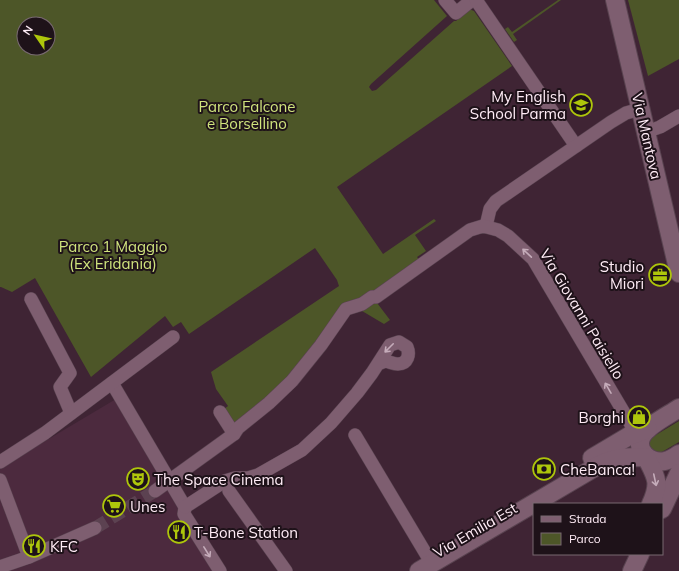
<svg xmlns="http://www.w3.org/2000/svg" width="679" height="571" viewBox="0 0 679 571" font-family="Mulish,sans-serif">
  <rect width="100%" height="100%" fill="#3f2434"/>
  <!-- built -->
  <polygon fill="#4c2a3e" points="116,399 218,571 0,571 0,468"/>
  <!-- green -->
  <g fill="#4d5628" fill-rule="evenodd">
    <path d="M 0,0 L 434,0 L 447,16 L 371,84 L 369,87 L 372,91 L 376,90 L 454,21 L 456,21 L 469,9 L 474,11 L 512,66 L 337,187 L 383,254 L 434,219 L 436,221 L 415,235 L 426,251 L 417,257 L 420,261 L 371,295 L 390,320 L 384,324 L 357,308 L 349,313 L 240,432 L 223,410 L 228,406 L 216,389 L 211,372 L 339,286 L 337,280 L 315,248 L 189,334 L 181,322 L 173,327 L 165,316 L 91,377 L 35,278 L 12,292 L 1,287 L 0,287 ZM 24,24 L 48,24 L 48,48 L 24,48 Z"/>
    <polygon points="558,0 561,0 513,34 517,40 514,42 505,29 508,27 512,32"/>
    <polygon points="628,0 679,0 679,59 648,76"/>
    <polygon points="679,421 679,442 660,453 655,453 648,446 651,438"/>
  </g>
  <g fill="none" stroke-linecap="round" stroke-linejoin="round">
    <!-- street-tunnel -->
    <polyline stroke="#5c4251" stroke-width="13" stroke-dasharray="13 6" stroke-linecap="butt" points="95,528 155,491"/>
    <!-- street casing -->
    <g stroke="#594350" stroke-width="14">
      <g id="street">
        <polyline points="445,0 456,13 472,0"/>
        <polyline points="476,0 576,146"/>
        <polyline points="646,132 660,127 679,116"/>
        <polyline points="486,226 490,209 496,201 611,122 626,113 640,109"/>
        <polyline points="31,299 70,373 60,387 71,413"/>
        <polyline points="112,383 185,507 184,514 220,571"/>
        <polyline points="220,412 234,434"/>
        <polyline points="355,435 432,564"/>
        <polyline points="0,462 45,433 173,337"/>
        <polyline points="0,480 29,557"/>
        <polyline points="155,491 234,434 238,428 269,403 292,381 321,345 346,309 362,304 372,297 376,297 470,230 483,226 498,230 508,236 533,259 636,433"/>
        <polyline points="229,491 286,571"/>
        <path d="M 185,507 L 225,481 L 235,478 L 248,478 L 258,475 L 302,450 L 331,423 L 357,393 L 372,373 L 390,345 L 399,342 L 407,347 C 410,354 408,364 398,364 C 394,364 390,362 385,361 L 378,364"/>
        <polyline points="0,567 29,557 95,528"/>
      </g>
    </g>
    <!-- secondary casing -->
    <g stroke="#594350" stroke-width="20">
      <g id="secondary">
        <polyline points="615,0 679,273"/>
        <path d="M 679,408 C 669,415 648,425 642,436 C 634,451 651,464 665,461 C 670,460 675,457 679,454"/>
        <polyline points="592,458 629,436 648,429"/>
        <polyline points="662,509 679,473"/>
        <path d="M 419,571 L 599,465 C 615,457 629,457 646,457 C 656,477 661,482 651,504"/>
        <polyline points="632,571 640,554"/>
      </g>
    </g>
    <!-- street -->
    <use href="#street" stroke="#7e5e70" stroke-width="13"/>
    <!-- secondary -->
    <use href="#secondary" stroke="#7e5e70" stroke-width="18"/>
  </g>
  <!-- one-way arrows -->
  <defs><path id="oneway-shaft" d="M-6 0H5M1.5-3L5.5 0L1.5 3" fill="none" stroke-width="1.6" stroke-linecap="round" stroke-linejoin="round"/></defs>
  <g stroke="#c5acba">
    <use href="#oneway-shaft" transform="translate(527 253) rotate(-137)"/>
    <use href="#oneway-shaft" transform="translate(389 348) rotate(135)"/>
    <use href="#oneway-shaft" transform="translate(608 388) rotate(-120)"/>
    <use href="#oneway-shaft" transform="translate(655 480) rotate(78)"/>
    <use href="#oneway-shaft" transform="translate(207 552) rotate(58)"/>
  </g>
  <!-- icons -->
  <defs>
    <g id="school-ring" transform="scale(1.15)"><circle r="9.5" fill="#1e1219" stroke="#aec60b" stroke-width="1.5"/><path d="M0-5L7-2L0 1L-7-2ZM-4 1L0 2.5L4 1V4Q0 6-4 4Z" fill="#aec60b"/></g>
    <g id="office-ring" transform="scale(1.15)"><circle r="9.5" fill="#1e1219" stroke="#aec60b" stroke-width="1.5"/><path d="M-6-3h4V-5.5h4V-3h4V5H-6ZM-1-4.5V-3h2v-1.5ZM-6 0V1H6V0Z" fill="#aec60b"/></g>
    <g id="shop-ring" transform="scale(1.15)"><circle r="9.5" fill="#1e1219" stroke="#aec60b" stroke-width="1.5"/><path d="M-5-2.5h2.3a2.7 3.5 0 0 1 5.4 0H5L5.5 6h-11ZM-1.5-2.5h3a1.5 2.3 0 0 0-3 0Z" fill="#aec60b"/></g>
    <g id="bank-ring" transform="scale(1.15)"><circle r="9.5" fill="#1e1219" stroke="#aec60b" stroke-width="1.5"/><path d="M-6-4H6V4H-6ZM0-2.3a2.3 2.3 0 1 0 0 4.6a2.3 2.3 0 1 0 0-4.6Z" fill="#aec60b"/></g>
    <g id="theatre-ring" transform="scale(1.15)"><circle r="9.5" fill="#1e1219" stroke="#aec60b" stroke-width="1.5"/><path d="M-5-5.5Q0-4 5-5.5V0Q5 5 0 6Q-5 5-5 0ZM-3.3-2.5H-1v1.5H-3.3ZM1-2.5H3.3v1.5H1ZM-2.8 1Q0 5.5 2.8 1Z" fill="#aec60b"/></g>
    <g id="supermarket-ring" transform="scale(1.15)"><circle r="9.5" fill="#1e1219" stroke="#aec60b" stroke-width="1.5"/><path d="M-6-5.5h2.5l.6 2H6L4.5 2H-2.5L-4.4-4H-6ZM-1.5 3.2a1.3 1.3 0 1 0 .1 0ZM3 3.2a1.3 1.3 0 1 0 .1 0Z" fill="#aec60b"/></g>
    <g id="restaurant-ring" transform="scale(1.15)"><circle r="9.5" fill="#1e1219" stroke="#aec60b" stroke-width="1.5"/><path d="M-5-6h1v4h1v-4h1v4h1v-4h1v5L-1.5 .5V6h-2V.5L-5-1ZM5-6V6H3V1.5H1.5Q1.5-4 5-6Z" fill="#aec60b"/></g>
  </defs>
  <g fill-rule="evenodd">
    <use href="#school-ring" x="581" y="105"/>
    <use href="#office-ring" x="660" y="275"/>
    <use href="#shop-ring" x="639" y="417"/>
    <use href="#bank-ring" x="544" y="469"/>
    <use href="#theatre-ring" x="138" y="479"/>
    <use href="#supermarket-ring" x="114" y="506"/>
    <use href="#restaurant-ring" x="179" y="532"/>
    <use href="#restaurant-ring" x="34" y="546"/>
  </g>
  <g text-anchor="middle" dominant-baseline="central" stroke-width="4" stroke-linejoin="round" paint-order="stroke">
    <!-- poi labels -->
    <g font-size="15" fill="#ffecf6" stroke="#1e1219" text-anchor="start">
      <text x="566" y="96" text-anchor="end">My English<tspan x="566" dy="17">School Parma</tspan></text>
      <text x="644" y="266" text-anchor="end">Studio<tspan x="644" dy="17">Miori</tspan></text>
      <text x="624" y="417" text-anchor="end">Borghi</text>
      <text x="560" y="469">CheBanca!</text>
      <text x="154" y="479">The Space Cinema</text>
      <text x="130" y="506">Unes</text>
      <text x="194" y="532">T-Bone Station</text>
      <text x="50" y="546">KFC</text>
    </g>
    <!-- park labels -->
    <g font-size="15" fill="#d0e47d" stroke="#1e1219">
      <text x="247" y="106">Parco Falcone<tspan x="247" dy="17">e Borsellino</tspan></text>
      <text x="113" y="246">Parco 1 Maggio<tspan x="113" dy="17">(Ex Eridania)</tspan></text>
    </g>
    <!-- street labels -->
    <g font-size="15" fill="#ffecf6" stroke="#1e1219">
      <text transform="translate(647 136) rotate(77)">Via Mantova</text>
      <text transform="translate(582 314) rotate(59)">Via Giovanni Paisiello</text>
      <text transform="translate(475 530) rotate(-30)">Via Emilia Est</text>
    </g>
  </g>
  <!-- legend -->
  <rect x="533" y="503" width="130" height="52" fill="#1e1219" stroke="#786971"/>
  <rect x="541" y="516" width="20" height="6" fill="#7e5e70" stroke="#786971"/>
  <text x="569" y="523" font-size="12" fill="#ffecf6">Strada</text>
  <rect x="541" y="533" width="20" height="12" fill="#4d5628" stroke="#786971"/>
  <text x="569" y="543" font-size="12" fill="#ffecf6">Parco</text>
  <!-- north arrow -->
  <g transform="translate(36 36) rotate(304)"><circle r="19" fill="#1e1219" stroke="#786971"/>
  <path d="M0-3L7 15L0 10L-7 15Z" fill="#aec60b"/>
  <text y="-6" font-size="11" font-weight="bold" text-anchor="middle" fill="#ffecf6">N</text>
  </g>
</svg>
